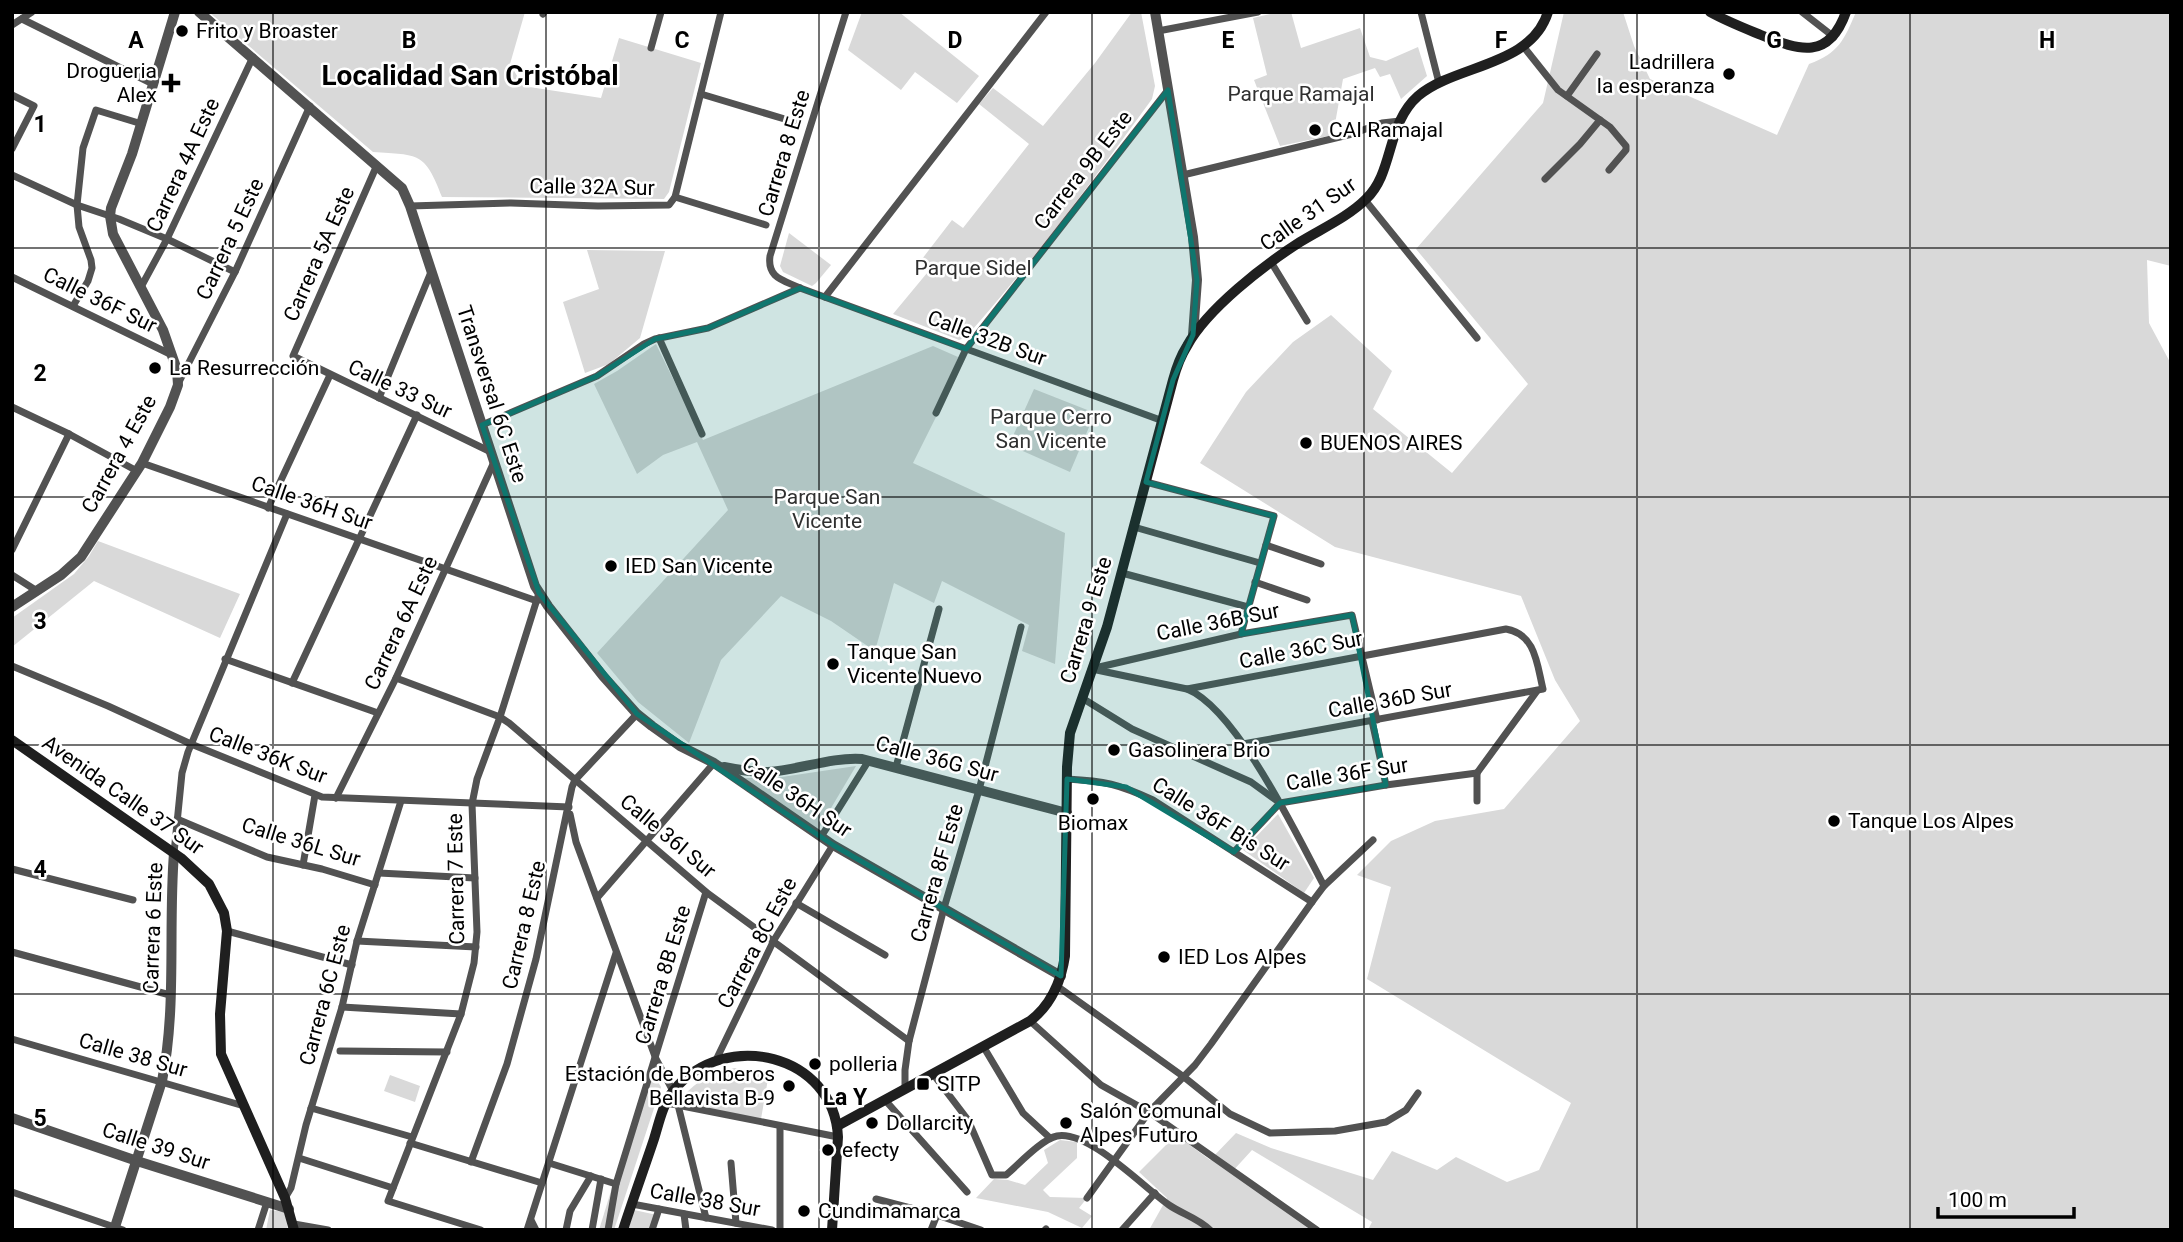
<svg xmlns="http://www.w3.org/2000/svg" width="2183" height="1242" viewBox="0 0 2183 1242" font-family="Roboto,sans-serif">
  <rect width="100%" height="100%" fill="#fff"/>
  <!-- green -->
  <g fill="#d9d9d9">
    <path d="M 209,12 L 525,12 L 510,64 L 523,86 L 601,98 L 619,38 L 701,63 L 669,192 L 664,199 L 442,197 C 425,152 419,155 373,152 Z"/>
    <polygon points="862,12 899,12 979,76 957,103 915,72 901,90 848,50"/>
    <path d="M 1132,12 L 1141,12 L 1155,86 L 1152,99 C 1093,180 1032,263 965,338 L 959,340 L 893,314 L 932,267 L 922,259 L 952,220 L 963,228 L 1029,144 L 979,104 L 993,88 L 1043,126 L 1095,63 Z"/>
    <polygon points="1270,12 1291,12 1301,48 1360,28 1370,57 1386,61 1418,47 1427,76 1401,99 1390,74 1380,77 1375,68 1343,79 1333,135 1280,146 1254,80 1267,75 1253,18 1270,14"/>
    <path d="M 1564,12 L 1623,12 L 1634,46 L 1650,79 L 1777,135 L 1809,64 C 1839,53 1844,40 1856,12 L 2171,12 L 2171,266 L 2147,260 L 2149,323 L 2171,364 L 2171,1230 L 1368,1230 L 1372,1222 L 1252,1150 L 1231,1173 L 1314,1230 L 1149,1230 L 1167,1198 L 1139,1172 L 1176,1135 L 1210,1160 L 1236,1133 L 1271,1148 L 1373,1180 L 1392,1151 L 1437,1170 L 1456,1157 L 1507,1182 L 1539,1170 L 1571,1103 L 1367,979 L 1391,887 L 1357,875 L 1391,841 L 1435,821 L 1504,809 L 1580,721 L 1555,680 L 1521,596 L 1335,547 L 1200,463 L 1246,392 L 1293,342 L 1331,315 L 1392,371 L 1373,409 L 1452,473 L 1528,384 L 1416,249 L 1543,103 Z"/>
    <polygon points="789,233 831,265 816,283 812,286 783,272 780,266"/>
    <polygon points="587,250 665,251 640,338 609,364 585,373 563,302 599,289"/>
    <polygon points="656,344 703,440 933,346 958,357 938,413 913,463 1065,533 1055,664 1022,651 1029,625 942,581 934,603 894,583 875,651 831,621 781,596 721,660 689,743 638,702 597,653 728,510 697,442 663,455 637,474 594,384 617,371"/>
    <polygon points="1034,389 1095,413 1070,472 1009,445"/>
    <polygon points="98,541 240,594 220,638 94,581 12,647 12,618 74,574 89,556"/>
    <polygon points="856,766 818,830 741,778 775,778"/>
    <polygon points="1278,814 1314,878 1304,893 1243,850"/>
    <polygon points="649,1067 661,1087 614,1230 599,1230"/>
    <path d="M 735,1068 L 769,1073 L 761,1119 L 678,1102 C 695,1082 710,1072 735,1068 Z"/>
    <polygon points="390,1075 420,1086 415,1102 384,1091"/>
    <polygon points="1060,1140 1077,1142 1077,1158 1043,1190 1050,1197 1087,1198 1079,1208 1092,1216 1082,1228 1048,1212 976,1198 994,1179 1008,1180 1025,1185 1048,1163 1044,1150"/>
    <polygon points="270,1210 285,1212 288,1230 266,1230"/>
    <polygon points="634,1210 657,1215 652,1230 628,1230"/>
  </g>
  <g fill="none" stroke-linecap="round" stroke-linejoin="round">
    <!-- minor -->
    <g stroke="#525252" stroke-width="7">
      <path d="M 846,12 L 770,256 C 767,278 783,280 800,288 L 1163,421"/>
      <polyline points="1421,12 1439,83"/>
      <polyline points="1802,12 1834,37"/>
      <polyline points="543,14 544,12"/>
      <polyline points="22,19 153,84"/>
      <polyline points="12,25 32,12"/>
      <polyline points="1158,31 1258,12"/>
      <polyline points="1523,46 1558,90 1610,127 1626,146 1626,150 1609,170"/>
      <polyline points="651,48 661,12"/>
      <polyline points="701,94 798,123"/>
      <polyline points="12,95 34,106 12,149"/>
      <polyline points="1567,96 1597,54"/>
      <polyline points="377,165 293,356 491,452"/>
      <polyline points="12,175 77,205 119,219 167,239 235,272"/>
      <polyline points="1183,175 1352,134 1382,123 1400,121"/>
      <polyline points="1545,179 1580,144 1600,120"/>
      <polyline points="675,197 766,225"/>
      <polyline points="1365,200 1477,338"/>
      <polyline points="410,206 511,203 598,206 669,205 675,197 721,12"/>
      <polyline points="1271,262 1307,321"/>
      <polyline points="12,277 172,355"/>
      <polyline points="141,287 167,239 253,57"/>
      <polyline points="825,297 1046,12"/>
      <polyline points="73,306 88,281 92,268 91,260 79,227 77,205 83,148 96,110 142,124"/>
      <polyline points="659,338 702,434"/>
      <polyline points="178,384 235,272 310,106"/>
      <polyline points="379,398 431,272"/>
      <polyline points="12,407 69,434 137,471"/>
      <polyline points="936,413 966,349 1168,90"/>
      <polyline points="482,425 597,376 644,344 655,339 708,328 800,288"/>
      <polyline points="142,463 537,601"/>
      <polyline points="1146,482 1274,516 1241,634"/>
      <polyline points="268,508 330,375"/>
      <polyline points="1134,527 1260,563"/>
      <polyline points="1266,545 1321,564"/>
      <polyline points="12,550 69,434"/>
      <polyline points="1122,573 1248,607"/>
      <polyline points="12,575 37,591"/>
      <polyline points="1255,582 1307,600"/>
      <polyline points="225,659 378,713"/>
      <polyline points="12,666 108,706 191,744 322,797 569,807"/>
      <polyline points="1095,668 1241,634 1352,615 1377,720"/>
      <path d="M 1092,669 L 1187,689 L 1506,629 C 1536,634 1537,665 1543,689 L 1243,744"/>
      <polyline points="396,678 500,717 509,723 706,892 909,1041"/>
      <polyline points="292,683 417,415"/>
      <path d="M 1187,689 C 1237,709 1298,837 1324,886"/>
      <polyline points="1082,698 1132,729 1251,782 1280,803 1386,785 1477,773"/>
      <polyline points="1372,721 1386,785"/>
      <polyline points="896,767 939,609"/>
      <path d="M 1067,779 C 1105,781 1118,784 1153,800 L 1312,902"/>
      <polyline points="336,798 396,678 494,462"/>
      <polyline points="1477,801 1477,773 1537,691"/>
      <polyline points="570,814 576,842 656,1059 673,1091"/>
      <polyline points="177,819 267,857 322,869 375,885"/>
      <polyline points="821,837 869,760"/>
      <polyline points="1234,852 1280,803"/>
      <polyline points="174,853 182,773 188,752 287,514"/>
      <polyline points="303,865 315,795"/>
      <polyline points="12,869 133,900"/>
      <polyline points="379,873 475,878"/>
      <polyline points="597,898 714,763"/>
      <polyline points="796,903 885,955"/>
      <polyline points="227,931 352,965"/>
      <polyline points="357,941 476,947"/>
      <polyline points="12,952 170,995"/>
      <polyline points="1057,986 1184,1077 1230,1114 1270,1133 1335,1131 1386,1122 1406,1110 1418,1093"/>
      <polyline points="342,1007 461,1014"/>
      <polyline points="1030,1021 1101,1085 1149,1112 1317,1230"/>
      <polyline points="12,1039 244,1106"/>
      <polyline points="983,1046 1023,1113 1050,1138"/>
      <polyline points="340,1051 447,1052"/>
      <polyline points="716,1060 774,940 833,845"/>
      <path d="M 933,1074 L 968,1120 L 992,1175 L 1006,1175 C 1018,1165 1042,1139 1057,1136 C 1089,1130 1143,1187 1169,1205 C 1182,1214 1198,1218 1210,1230"/>
      <polyline points="905,1089 905,1070 909,1041 944,908 979,790 1021,627"/>
      <polyline points="885,1100 967,1192"/>
      <polyline points="667,1103 838,1137"/>
      <polyline points="678,1105 706,1218"/>
      <polyline points="311,1108 412,1137"/>
      <polyline points="410,1143 542,1183"/>
      <polyline points="299,1158 393,1188"/>
      <polyline points="471,1162 507,1064 536,959 572,787 575,780 637,714"/>
      <polyline points="549,1163 616,1184"/>
      <polyline points="731,1163 736,1223"/>
      <polyline points="12,1192 123,1230"/>
      <polyline points="285,1198 291,1188 306,1125 342,1007 357,941 401,801"/>
      <polyline points="1087,1198 1149,1112 1195,1065 1211,1044 1312,902 1324,886 1373,840"/>
      <polyline points="876,1199 937,1215 981,1230"/>
      <polyline points="632,1204 772,1230"/>
      <polyline points="684,1214 686,1230"/>
      <polyline points="531,1220 536,1230"/>
      <polyline points="294,1224 328,1230"/>
      <polyline points="258,1230 267,1202"/>
      <polyline points="481,1230 388,1201 461,1014 474,963 477,932 472,804 477,779 500,717 539,593"/>
      <polyline points="527,1230 616,953"/>
      <polyline points="566,1230 570,1211 591,1176"/>
      <polyline points="592,1230 601,1179"/>
      <polyline points="608,1230 616,1184 706,892"/>
      <polyline points="652,1230 659,1209"/>
      <polyline points="780,1230 780,1126"/>
      <polyline points="931,1230 937,1215"/>
      <polyline points="1045,1230 1046,1229"/>
      <polyline points="1122,1230 1155,1193"/>
    </g>
    <!-- tertiary -->
    <g stroke="#525252" stroke-width="10">
      <polyline points="199,12 402,188 410,206 535,586 548,606 603,676 637,714 652,726 680,746 714,763 833,845 1061,976"/>
      <polyline points="1155,12 1193,237 1197,280 1193,335"/>
      <polyline points="12,607 61,575 81,557 142,463 170,407 178,385 177,370 163,330 113,234 110,216 111,208 132,154 175,12"/>
      <path d="M 724,767 C 739,770 753,772 768,772 C 800,770 830,757 862,759 L 1067,813"/>
      <polyline points="12,1118 137,1161 289,1209"/>
      <path d="M 114,1230 L 162,1081 C 177,1006 168,929 174,853"/>
    </g>
    <!-- secondary -->
    <g stroke="#1f1f1f" stroke-width="10">
      <path d="M 1710,12 C 1726,21 1744,28 1761,35 C 1800,51 1829,60 1846,12"/>
      <polyline points="12,740 181,858 209,884 224,913 227,931 220,1014 221,1054 285,1198 294,1230"/>
      <path d="M 837,1126 L 1030,1021 C 1051,1005 1061,982 1065,956 L 1067,767 L 1070,733 L 1107,627 L 1173,380 C 1176,369 1180,357 1187,346 C 1207,309 1264,265 1300,242 C 1321,229 1348,217 1366,199 C 1394,173 1386,124 1418,96 C 1456,64 1531,67 1548,12"/>
      <path d="M 623,1230 C 633,1199 644,1169 654,1139 C 659,1123 663,1103 674,1090 C 725,1028 834,1054 838,1137 L 832,1230"/>
    </g>
  </g>
  <!-- marked area -->
  <path fill="#0f766e" fill-opacity="0.2" stroke="#0f766e" stroke-width="5" stroke-linejoin="round" d="M 1168,90 L 1197,280 L 1193,335 L 1173,380 L 1146,482 L 1274,516 L 1241,634 L 1352,615 L 1386,785 L 1280,803 L 1234,852 L 1126,787 L 1067,779 L 1061,976 L 833,845 L 637,714 L 539,593 L 482,425 L 597,376 L 655,339 L 708,328 L 800,288 L 966,349 Z"/>
  <!-- grid -->
  <path fill="none" stroke="#000" stroke-width="2" stroke-opacity="0.55" d="M 273,12 L 273,1230M 546,12 L 546,1230M 819,12 L 819,1230M 1092,12 L 1092,1230M 1364,12 L 1364,1230M 1637,12 L 1637,1230M 1910,12 L 1910,1230M 12,248 L 2171,248M 12,497 L 2171,497M 12,745 L 2171,745M 12,994 L 2171,994"/>
  <!-- markers -->
  <g fill="#000" stroke="#fff" stroke-width="2.5">
    <circle cx="182" cy="31" r="7"/>
    <circle cx="1729" cy="74" r="7"/>
    <path d="M167.5 72.5h7v7h7v7h-7v7h-7v-7h-7v-7h7z"/>
    <circle cx="1315" cy="130" r="7"/>
    <circle cx="155" cy="368" r="7"/>
    <circle cx="1306" cy="443" r="7"/>
    <circle cx="611" cy="566" r="7"/>
    <circle cx="833" cy="664" r="7"/>
    <circle cx="1114" cy="750" r="7"/>
    <circle cx="1093" cy="799" r="7"/>
    <circle cx="1834" cy="821" r="7"/>
    <circle cx="1164" cy="957" r="7"/>
    <circle cx="815" cy="1064" r="7"/>
    <rect x="916" y="1077" width="14" height="14" rx="3.5"/>
    <circle cx="789" cy="1086" r="7"/>
    <circle cx="872" cy="1123" r="7"/>
    <circle cx="1066" cy="1123" r="7"/>
    <circle cx="828" cy="1150" r="7"/>
    <circle cx="804" cy="1211" r="7"/>
  </g>
  <g text-anchor="middle" dominant-baseline="central" stroke-width="5" stroke-linejoin="round" paint-order="stroke">
    <!-- poi labels -->
    <g font-size="21" fill="#000" stroke="#fff" text-anchor="start">
      <text x="196" y="31">Frito y Broaster</text>
      <text x="1715" y="62" text-anchor="end">Ladrillera<tspan x="1715" dy="24">la esperanza</tspan></text>
      <text x="157" y="71" text-anchor="end">Drogueria<tspan x="157" dy="24">Alex</tspan></text>
      <text x="1329" y="130">CAI Ramajal</text>
      <text x="169" y="368">La Resurrección</text>
      <text x="1320" y="443">BUENOS AIRES</text>
      <text x="625" y="566">IED San Vicente</text>
      <text x="847" y="652">Tanque San<tspan x="847" dy="24">Vicente Nuevo</tspan></text>
      <text x="1128" y="750">Gasolinera Brio</text>
      <text x="1848" y="821">Tanque Los Alpes</text>
      <text x="1093" y="823" text-anchor="middle">Biomax</text>
      <text x="1178" y="957">IED Los Alpes</text>
      <text x="829" y="1064">polleria</text>
      <text x="775" y="1074" text-anchor="end">Estación de Bomberos<tspan x="775" dy="24">Bellavista B-9</tspan></text>
      <text x="937" y="1084">SITP</text>
      <text x="1080" y="1111">Salón Comunal<tspan x="1080" dy="24">Alpes Futuro</tspan></text>
      <text x="886" y="1123">Dollarcity</text>
      <text x="842" y="1150">efecty</text>
      <text x="818" y="1211">Cundimamarca</text>
    </g>
    <!-- park labels -->
    <g font-size="21" fill="#303030" stroke="#fff">
      <text x="1301" y="94">Parque Ramajal</text>
      <text x="973" y="268">Parque Sidel</text>
      <text x="1051" y="417">Parque Cerro<tspan x="1051" dy="24">San Vicente</tspan></text>
      <text x="827" y="497">Parque San<tspan x="827" dy="24">Vicente</tspan></text>
    </g>
    <!-- street labels -->
    <g font-size="21" fill="#000" stroke="#fff">
      <text transform="translate(784 153) rotate(-73)">Carrera 8 Este</text>
      <text transform="translate(183 165) rotate(-65)">Carrera 4A Este</text>
      <text transform="translate(1083 170) rotate(-52)">Carrera 9B Este</text>
      <text transform="translate(592 187) rotate(1)">Calle 32A Sur</text>
      <text transform="translate(1308 214) rotate(-35)">Calle 31 Sur</text>
      <text transform="translate(230 239) rotate(-65)">Carrera 5 Este</text>
      <text transform="translate(319 254) rotate(-66)">Carrera 5A Este</text>
      <text transform="translate(100 300) rotate(26)">Calle 36F Sur</text>
      <text transform="translate(987 338) rotate(20)">Calle 32B Sur</text>
      <text transform="translate(400 389) rotate(25)">Calle 33 Sur</text>
      <text transform="translate(492 394) rotate(72)">Transversal 6C Este</text>
      <text transform="translate(119 454) rotate(-61)">Carrera 4 Este</text>
      <text transform="translate(312 503) rotate(19)">Calle 36H Sur</text>
      <text transform="translate(1086 620) rotate(-73)">Carrera 9 Este</text>
      <text transform="translate(1218 622) rotate(-11)">Calle 36B Sur</text>
      <text transform="translate(401 623) rotate(-65)">Carrera 6A Este</text>
      <text transform="translate(1301 650) rotate(-11)">Calle 36C Sur</text>
      <text transform="translate(1390 700) rotate(-10)">Calle 36D Sur</text>
      <text transform="translate(268 755) rotate(21)">Calle 36K Sur</text>
      <text transform="translate(937 759) rotate(15)">Calle 36G Sur</text>
      <text transform="translate(1347 774) rotate(-9)">Calle 36F Sur</text>
      <text transform="translate(123 795) rotate(35)">Avenida Calle 37 Sur</text>
      <text transform="translate(797 797) rotate(34)">Calle 36H Sur</text>
      <text transform="translate(1221 824) rotate(32)">Calle 36F Bis Sur</text>
      <text transform="translate(668 836) rotate(40)">Calle 36I Sur</text>
      <text transform="translate(301 842) rotate(17)">Calle 36L Sur</text>
      <text transform="translate(937 873) rotate(-74)">Carrera 8F Este</text>
      <text transform="translate(456 879) rotate(-91)">Carrera 7 Este</text>
      <text transform="translate(524 925) rotate(-77)">Carrera 8 Este</text>
      <text transform="translate(153 928) rotate(-88)">Carrera 6 Este</text>
      <text transform="translate(757 943) rotate(-62)">Carrera 8C Este</text>
      <text transform="translate(663 975) rotate(-73)">Carrera 8B Este</text>
      <text transform="translate(325 995) rotate(-75)">Carrera 6C Este</text>
      <text transform="translate(133 1055) rotate(16)">Calle 38 Sur</text>
      <text transform="translate(156 1146) rotate(18)">Calle 39 Sur</text>
      <text transform="translate(705 1200) rotate(10)">Calle 38 Sur</text>
    </g>
    <!-- neighbourhood labels -->
    <g font-size="23" font-weight="bold" fill="#000" stroke="#fff">
      <text x="845" y="1097">La Y</text>
    </g>
    <!-- district labels -->
    <g font-size="28" font-weight="bold" fill="#000" stroke="#fff">
      <text x="470" y="75">Localidad San Cristóbal</text>
    </g>
  </g>
  <g font-size="23" text-anchor="middle" font-weight="bold" fill="#000" stroke="#fff" stroke-width="5" stroke-linejoin="round" paint-order="stroke">
    <text x="136" y="48">A</text>
    <text x="409" y="48">B</text>
    <text x="682" y="48">C</text>
    <text x="955" y="48">D</text>
    <text x="1228" y="48">E</text>
    <text x="1501" y="48">F</text>
    <text x="1774" y="48">G</text>
    <text x="2047" y="48">H</text>
    <text x="40" y="132">1</text>
    <text x="40" y="381">2</text>
    <text x="40" y="629">3</text>
    <text x="40" y="877">4</text>
    <text x="40" y="1126">5</text>
  </g>
  <!-- border -->
  <rect width="2183" height="1242" fill="none" stroke="#000000" stroke-width="28"/>
  <!-- scale -->
  <path d="M1938 1207v10h136v-10" fill="none" stroke="#000000" stroke-width="3.5"/>
  <text x="1948" y="1207" font-size="21" fill="#000000" stroke="#ffffff" stroke-width="5" paint-order="stroke">100 m</text>
</svg>
